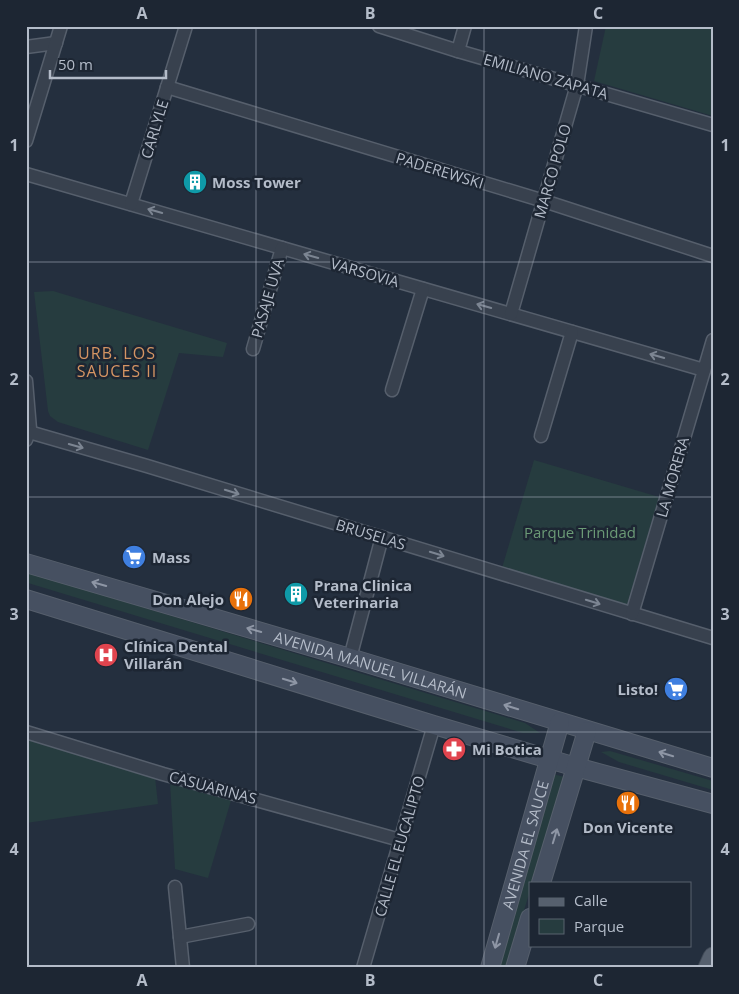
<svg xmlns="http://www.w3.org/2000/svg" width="739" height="994" viewBox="0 0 739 994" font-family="'Open Sans',sans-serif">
  <rect width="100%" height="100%" fill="#242f3e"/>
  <!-- green -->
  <g fill="#263c3f">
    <polygon points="606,26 713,26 713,116 594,81"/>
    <polygon points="53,291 227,343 223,357 179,353 148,450 58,422 50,416 48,411 34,292"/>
    <polygon points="534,460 659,497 627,605 502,568"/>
    <polygon points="26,572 525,723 540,733 523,733 28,583 26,583"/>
    <polygon points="26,738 155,777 158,804 26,823"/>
    <polygon points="610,751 713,781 713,790 619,762 601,752"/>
    <polygon points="552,774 565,777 533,883 530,883 530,891 506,968 497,968"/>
    <polygon points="170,782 232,797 208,878 175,869"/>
  </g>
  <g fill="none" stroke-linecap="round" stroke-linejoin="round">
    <!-- street casing -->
    <g stroke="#565f6c" stroke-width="15">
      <g id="street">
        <polyline points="379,26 458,51 713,125"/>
        <polyline points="26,47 56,43"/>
        <polyline points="458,51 465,26"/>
        <polyline points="167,87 544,201 713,256"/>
        <polyline points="26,141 61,26"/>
        <polyline points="26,174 704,370"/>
        <polyline points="131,204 186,26"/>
        <polyline points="511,314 577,85 586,26"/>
        <polyline points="253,349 282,248"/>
        <polyline points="26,381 30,429 26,440"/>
        <polyline points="392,390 423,289"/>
        <polyline points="29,432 147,466 713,638"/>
        <polyline points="541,436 572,332"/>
        <polyline points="632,614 713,340"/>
        <polyline points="350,658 382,537"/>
        <polyline points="26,732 163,774 400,840"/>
        <polyline points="175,887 183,968"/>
        <polyline points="180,937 248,924"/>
        <polyline points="363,968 434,725"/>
      </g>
    </g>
    <!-- secondary casing -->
    <g stroke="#565f6c" stroke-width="20">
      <g id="secondary">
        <path id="s1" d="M 26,563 L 350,658 L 713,768"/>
        <polyline points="26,599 434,725 576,767 713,804"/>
        <polyline points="541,883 587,731"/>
        <path id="s2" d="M 490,968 L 560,722"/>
        <polyline points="515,968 530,918"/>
      </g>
    </g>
    <!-- primary casing -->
    <g stroke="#414a57" stroke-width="21">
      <polyline id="primary" points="708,968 713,957"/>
    </g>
    <!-- street -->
    <use href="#street" stroke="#38414e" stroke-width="12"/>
    <!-- secondary -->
    <use href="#secondary" stroke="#465061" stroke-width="18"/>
    <!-- primary -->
    <use href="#primary" stroke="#56606e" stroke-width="19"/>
  </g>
  <!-- one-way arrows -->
  <defs><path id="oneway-shaft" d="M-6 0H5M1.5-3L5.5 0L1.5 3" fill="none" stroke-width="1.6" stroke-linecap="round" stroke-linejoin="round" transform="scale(1.25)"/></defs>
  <g stroke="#7c8592">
    <use href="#oneway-shaft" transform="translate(155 211) rotate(-164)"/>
    <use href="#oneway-shaft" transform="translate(311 256) rotate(-164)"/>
    <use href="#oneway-shaft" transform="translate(484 306) rotate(-164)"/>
    <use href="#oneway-shaft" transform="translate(657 356) rotate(-164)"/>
    <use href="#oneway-shaft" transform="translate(76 446) rotate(16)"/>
    <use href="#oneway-shaft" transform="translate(232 492) rotate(17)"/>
    <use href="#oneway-shaft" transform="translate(437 554) rotate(17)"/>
    <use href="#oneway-shaft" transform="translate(593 602) rotate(17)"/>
  </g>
  <g stroke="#8e96a5">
    <use href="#oneway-shaft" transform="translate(99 584) rotate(-164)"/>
    <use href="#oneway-shaft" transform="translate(254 630) rotate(-164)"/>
    <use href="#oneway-shaft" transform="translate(290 681) rotate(17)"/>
    <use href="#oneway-shaft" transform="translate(511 707) rotate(-163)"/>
    <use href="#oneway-shaft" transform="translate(666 754) rotate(-163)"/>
    <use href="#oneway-shaft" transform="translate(555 836) rotate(-73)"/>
    <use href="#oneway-shaft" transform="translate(497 941) rotate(106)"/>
  </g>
  <!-- grid -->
  <path fill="none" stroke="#b4bcc9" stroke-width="1" stroke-opacity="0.55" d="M 256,26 L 256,968M 484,26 L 484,968M 26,262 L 713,262M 26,497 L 713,497M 26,732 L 713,732"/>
  <!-- icons -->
  <defs>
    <g id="building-disc" transform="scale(1.25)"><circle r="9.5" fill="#0f9aa8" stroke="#1d2633"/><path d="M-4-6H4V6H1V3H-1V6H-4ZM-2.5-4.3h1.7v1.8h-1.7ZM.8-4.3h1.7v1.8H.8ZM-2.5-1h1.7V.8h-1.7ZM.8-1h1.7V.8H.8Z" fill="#fff"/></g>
    <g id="supermarket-disc" transform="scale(1.25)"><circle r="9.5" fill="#3f7fe0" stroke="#1d2633"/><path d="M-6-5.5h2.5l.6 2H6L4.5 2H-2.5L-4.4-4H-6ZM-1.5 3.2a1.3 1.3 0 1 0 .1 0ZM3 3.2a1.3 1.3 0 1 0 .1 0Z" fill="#fff"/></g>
    <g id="restaurant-disc" transform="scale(1.25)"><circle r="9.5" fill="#e8710a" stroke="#1d2633"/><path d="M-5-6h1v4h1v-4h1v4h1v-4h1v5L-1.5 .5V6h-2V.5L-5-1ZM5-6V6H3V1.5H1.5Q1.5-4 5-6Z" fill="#fff"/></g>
    <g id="hospital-disc" transform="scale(1.25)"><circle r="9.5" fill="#e0444e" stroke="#1d2633"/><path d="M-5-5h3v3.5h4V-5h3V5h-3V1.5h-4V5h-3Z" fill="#fff"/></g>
    <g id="pharmacy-disc" transform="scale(1.25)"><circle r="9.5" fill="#e0444e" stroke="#1d2633"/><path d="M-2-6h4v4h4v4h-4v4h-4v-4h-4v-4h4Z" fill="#fff"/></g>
  </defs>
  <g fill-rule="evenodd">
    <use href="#building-disc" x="195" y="182"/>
    <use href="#supermarket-disc" x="134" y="557"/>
    <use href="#building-disc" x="296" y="594"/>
    <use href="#restaurant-disc" x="241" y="599"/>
    <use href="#hospital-disc" x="106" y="655"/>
    <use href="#supermarket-disc" x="676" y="689"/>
    <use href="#pharmacy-disc" x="454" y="749"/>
    <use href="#restaurant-disc" x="628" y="803"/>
  </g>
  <g text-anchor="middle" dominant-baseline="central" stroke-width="5" stroke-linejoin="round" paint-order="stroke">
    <!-- street labels -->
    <g font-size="15" fill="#b4bcc9" stroke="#1d2633">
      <text transform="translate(546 76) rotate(16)">EMILIANO ZAPATA</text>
      <text transform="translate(154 129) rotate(-73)">CARLYLE</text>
      <text transform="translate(440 170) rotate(17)">PADEREWSKI</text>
      <text transform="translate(552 171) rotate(-74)">MARCO POLO</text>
      <text transform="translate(365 272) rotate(16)">VARSOVIA</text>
      <text transform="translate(267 298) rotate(-74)">PASAJE UVA</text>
      <text transform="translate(672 477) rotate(-74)">LA MORERA</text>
      <text transform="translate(371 534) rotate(17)">BRUSELAS</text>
      <text stroke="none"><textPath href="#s1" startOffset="359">AVENIDA MANUEL VILLARÁN</textPath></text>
      <text transform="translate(213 787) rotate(15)">CASUARINAS</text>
      <text stroke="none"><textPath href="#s2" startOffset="128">AVENIDA EL SAUCE</textPath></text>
      <text transform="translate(399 846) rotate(-74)">CALLE EL EUCALIPTO</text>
    </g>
    <!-- poi labels -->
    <g font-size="15" font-weight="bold" fill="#b4bcc9" stroke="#1d2633" text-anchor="start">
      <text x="212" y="182">Moss Tower</text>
      <text x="152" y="557">Mass</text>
      <text x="314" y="585">Prana Clinica<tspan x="314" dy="17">Veterinaria</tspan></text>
      <text x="224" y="599" text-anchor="end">Don Alejo</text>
      <text x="124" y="646">Clínica Dental<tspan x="124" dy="17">Villarán</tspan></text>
      <text x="658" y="689" text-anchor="end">Listo!</text>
      <text x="472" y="749">Mi Botica</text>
      <text x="628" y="827" text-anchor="middle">Don Vicente</text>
    </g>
    <!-- park labels -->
    <g font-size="15" fill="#6b9a76" stroke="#1d2633">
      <text x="580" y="532">Parque Trinidad</text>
    </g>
    <!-- neighbourhood labels -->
    <g font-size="16" letter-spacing="1" fill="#d59563" stroke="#1d2633">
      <text x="117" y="353">URB. LOS<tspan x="117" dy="18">SAUCES II</tspan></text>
    </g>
  </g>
  <!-- border -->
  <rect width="739" height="994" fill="none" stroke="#1d2633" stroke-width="55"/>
  <!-- legend -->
  <rect x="529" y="882" width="162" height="65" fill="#1d2633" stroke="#59626f"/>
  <rect x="539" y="898" width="25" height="8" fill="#56606e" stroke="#59626f"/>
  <text x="574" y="906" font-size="15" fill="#b4bcc9">Calle</text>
  <rect x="539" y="919" width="25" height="15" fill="#263c3f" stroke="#59626f"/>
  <text x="574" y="932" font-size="15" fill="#b4bcc9">Parque</text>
  <!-- scale -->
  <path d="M50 70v8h116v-8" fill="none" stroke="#b4bcc9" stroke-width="2.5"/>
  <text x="58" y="70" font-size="15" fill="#b4bcc9" stroke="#1d2633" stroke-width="4" paint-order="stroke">50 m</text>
  <rect x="28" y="28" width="684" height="938" fill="none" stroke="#b4bcc9" stroke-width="2"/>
  <g font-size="16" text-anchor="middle" font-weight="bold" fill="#b4bcc9">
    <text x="142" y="19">A</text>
    <text x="370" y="19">B</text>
    <text x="598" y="19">C</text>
    <text x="14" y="151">1</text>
    <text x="725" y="151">1</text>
    <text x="14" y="385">2</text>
    <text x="725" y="385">2</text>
    <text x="14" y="620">3</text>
    <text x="725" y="620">3</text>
    <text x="14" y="855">4</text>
    <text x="725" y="855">4</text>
    <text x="142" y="986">A</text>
    <text x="370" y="986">B</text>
    <text x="598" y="986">C</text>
  </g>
</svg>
